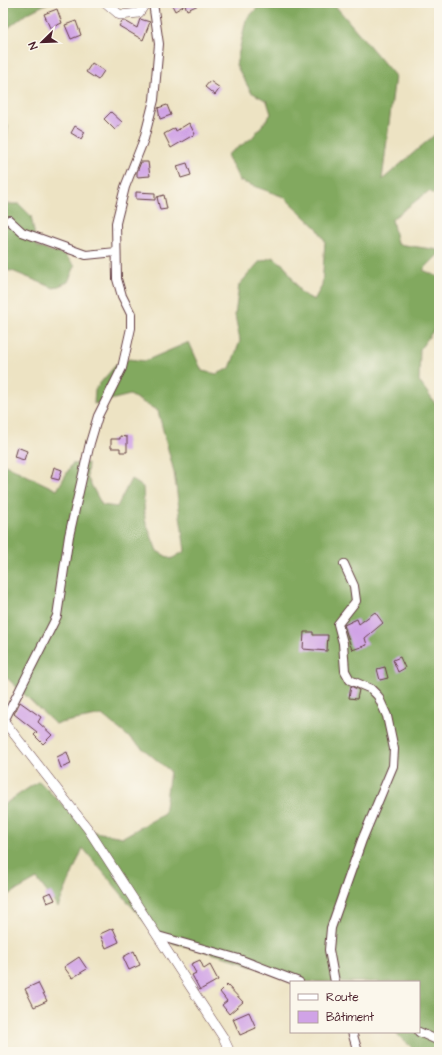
<svg xmlns="http://www.w3.org/2000/svg" width="442" height="1055" viewBox="0 0 442 1055" font-family="'Architects Daughter',sans-serif">
  <rect width="100%" height="100%" fill="#fbf7ec"/>
  <filter id="ink" filterUnits="userSpaceOnUse"><feTurbulence type="fractalNoise" baseFrequency=".025" numOctaves="2"/><feDisplacementMap in="SourceGraphic" scale="8" xChannelSelector="R" yChannelSelector="G"/><feConvolveMatrix kernelMatrix="1 2 1 2 8 2 1 2 1" color-interpolation-filters="sRGB"/></filter>
  <filter id="wash" filterUnits="userSpaceOnUse"><feTurbulence type="fractalNoise" baseFrequency=".012" numOctaves="4" result="noise"/><feDisplacementMap in="SourceGraphic" scale="16" xChannelSelector="R" yChannelSelector="G"/><feGaussianBlur stdDeviation="0.9" result="paint"/><feColorMatrix in="noise" values="0 0 0 0 0 0 0 0 0 0 0 0 0 0 0 0 0 1.4 0 .05"/><feComposite in="paint" operator="in"/></filter>
  <g filter="url(#wash)">
    <rect width="100%" height="100%" fill="#ede3c3"/>
    <!-- forest -->
    <g fill="#82a95f" stroke="#666445">
      <polygon points="3,3 48,3 26,14 3,32"/>
      <polygon points="262,3 333,3 395,76 382,180 439,131 439,197 429,191 392,219 397,244 439,250 439,254 423,270 439,277 439,323 420,349 419,381 437,406 439,406 439,854 435,857 439,888 439,1052 417,1052 394,1032 419,1032 419,982 295,982 240,961 159,939 83,848 58,907 37,879 3,898 3,805 39,781 89,831 123,837 164,814 170,771 102,715 55,724 3,674 3,464 57,490 72,464 88,463 87,477 102,505 117,507 131,479 143,487 145,520 157,551 171,559 185,551 174,472 158,411 130,395 94,404 95,389 115,366 129,359 145,361 189,342 202,371 217,374 230,368 240,341 235,315 239,285 259,262 273,257 285,266 301,293 314,300 322,286 325,241 317,228 284,197 240,181 227,155 252,138 271,114 267,101 251,92 236,65 246,20"/>
      <polygon points="3,126 8,126 3,162"/>
      <polygon points="3,204 19,204 31,216 37,247 65,255 75,266 68,282 54,288 12,271 3,270"/>
    </g>
    <g id="blocks">
      <!-- building -->
      <g fill="#d0a3e6">
        <polygon points="171,3 203,3 187,10 185,5 175,11"/>
        <polygon points="57,9 62,23 50,28 44,14"/>
        <polygon points="140,19 150,22 143,40 119,26 122,21 125,21 137,28"/>
        <polygon points="76,21 81,35 71,39 65,25"/>
        <polygon points="92,63 104,71 98,80 86,72"/>
        <polygon points="210,81 220,88 215,95 205,87"/>
        <polygon points="167,105 171,115 160,119 158,108"/>
        <polygon points="111,112 122,122 115,130 104,119"/>
        <polygon points="189,123 195,134 171,148 164,134 175,128 176,131"/>
        <polygon points="75,126 85,132 81,139 71,133"/>
        <polygon points="141,162 148,162 150,176 137,177 137,172"/>
        <polygon points="187,163 191,175 181,178 177,166"/>
        <polygon points="136,192 155,193 155,200 136,199"/>
        <polygon points="164,195 167,209 160,210 157,197"/>
        <polygon points="120,436 127,437 127,452 120,452 120,448 111,448 111,439 120,439"/>
        <polygon points="17,447 27,451 24,460 14,457"/>
        <polygon points="54,467 62,470 59,480 51,478"/>
        <polygon points="375,612 383,623 365,638 367,645 352,650 344,625 357,619 359,624"/>
        <polygon points="304,632 313,632 313,635 328,635 327,651 303,649"/>
        <polygon points="400,657 405,668 398,672 393,660"/>
        <polygon points="385,667 388,678 380,680 377,669"/>
        <polygon points="351,686 359,690 357,699 349,698"/>
        <polygon points="20,702 41,717 38,722 52,735 43,744 34,735 37,732 14,714"/>
        <polygon points="67,752 71,764 61,768 57,757"/>
        <polygon points="51,892 55,900 47,903 44,895"/>
        <polygon points="113,928 119,942 106,948 100,934"/>
        <polygon points="134,951 140,965 129,970 123,957"/>
        <polygon points="79,957 87,969 72,978 64,967"/>
        <polygon points="200,960 204,969 210,965 218,980 200,990 192,975 196,973 191,964"/>
        <polygon points="38,983 47,1001 34,1007 25,989"/>
        <polygon points="227,985 243,1002 229,1014 222,1005 227,1001 220,992"/>
        <polygon points="249,1012 256,1028 240,1035 233,1019"/>
      </g>
    </g>
  </g>
  <g filter="url(#ink)">
    <use href="#blocks" fill-opacity="0" stroke="#623c42" stroke-width="1"/>
    <g fill="none" stroke-linecap="round" stroke-linejoin="round">
      <!-- minor casing -->
      <g stroke="#623c42" stroke-width="10">
        <g id="minor">
          <polyline points="9,220 22,232 86,255 116,252"/>
          <polyline points="4,721 57,616 69,536 90,443 98,416 122,368 131,328 131,314 122,296 117,279 116,223 125,187 144,139 154,100 159,44 153,3"/>
          <polyline points="158,936 239,959 299,982"/>
          <polyline points="335,982 329,950 331,928 362,840 393,766 394,749 387,716 378,696 371,689 350,680 345,671 343,643 338,624 356,601 354,586 344,564"/>
          <polyline points="352,1032 358,1052"/>
          <polyline points="419,1032 439,1041"/>
        </g>
      </g>
      <!-- tertiary casing -->
      <g stroke="#623c42" stroke-width="10">
        <g id="tertiary">
          <polyline points="106,3 120,15 139,13 146,3"/>
          <polyline points="3,720 88,829 223,1037 230,1052"/>
        </g>
      </g>
      <!-- minor -->
      <use href="#minor" stroke="#fff" stroke-width="8"/>
      <!-- tertiary -->
      <use href="#tertiary" stroke="#fff" stroke-width="9"/>
    </g>
  </g>
  <!-- margin -->
  <rect width="442" height="1055" fill="none" stroke="#fbf7ec" stroke-width="16"/>
  <!-- legend -->
  <rect x="290" y="981" width="130" height="52" fill="#fbf7ec" stroke="#b4a19f"/>
  <rect x="298" y="994" width="20" height="6" fill="#ffffff" stroke="#b4a19f"/>
  <text x="326" y="1001" font-size="12" fill="#4a1f2b">Route</text>
  <rect x="298" y="1011" width="20" height="12" fill="#d0a3e6" stroke="#b4a19f"/>
  <text x="326" y="1021" font-size="12" fill="#4a1f2b">Bâtiment</text>
  <!-- north arrow -->
  <g transform="translate(42 42) rotate(247)" stroke="#fbf7ec" stroke-width="3" paint-order="stroke">
  <path d="M0-3L7 15L0 10L-7 15Z" fill="#4a1f2b"/>
  <text y="-6" font-size="11" font-weight="bold" text-anchor="middle" fill="#4a1f2b">N</text>
  </g>
</svg>
